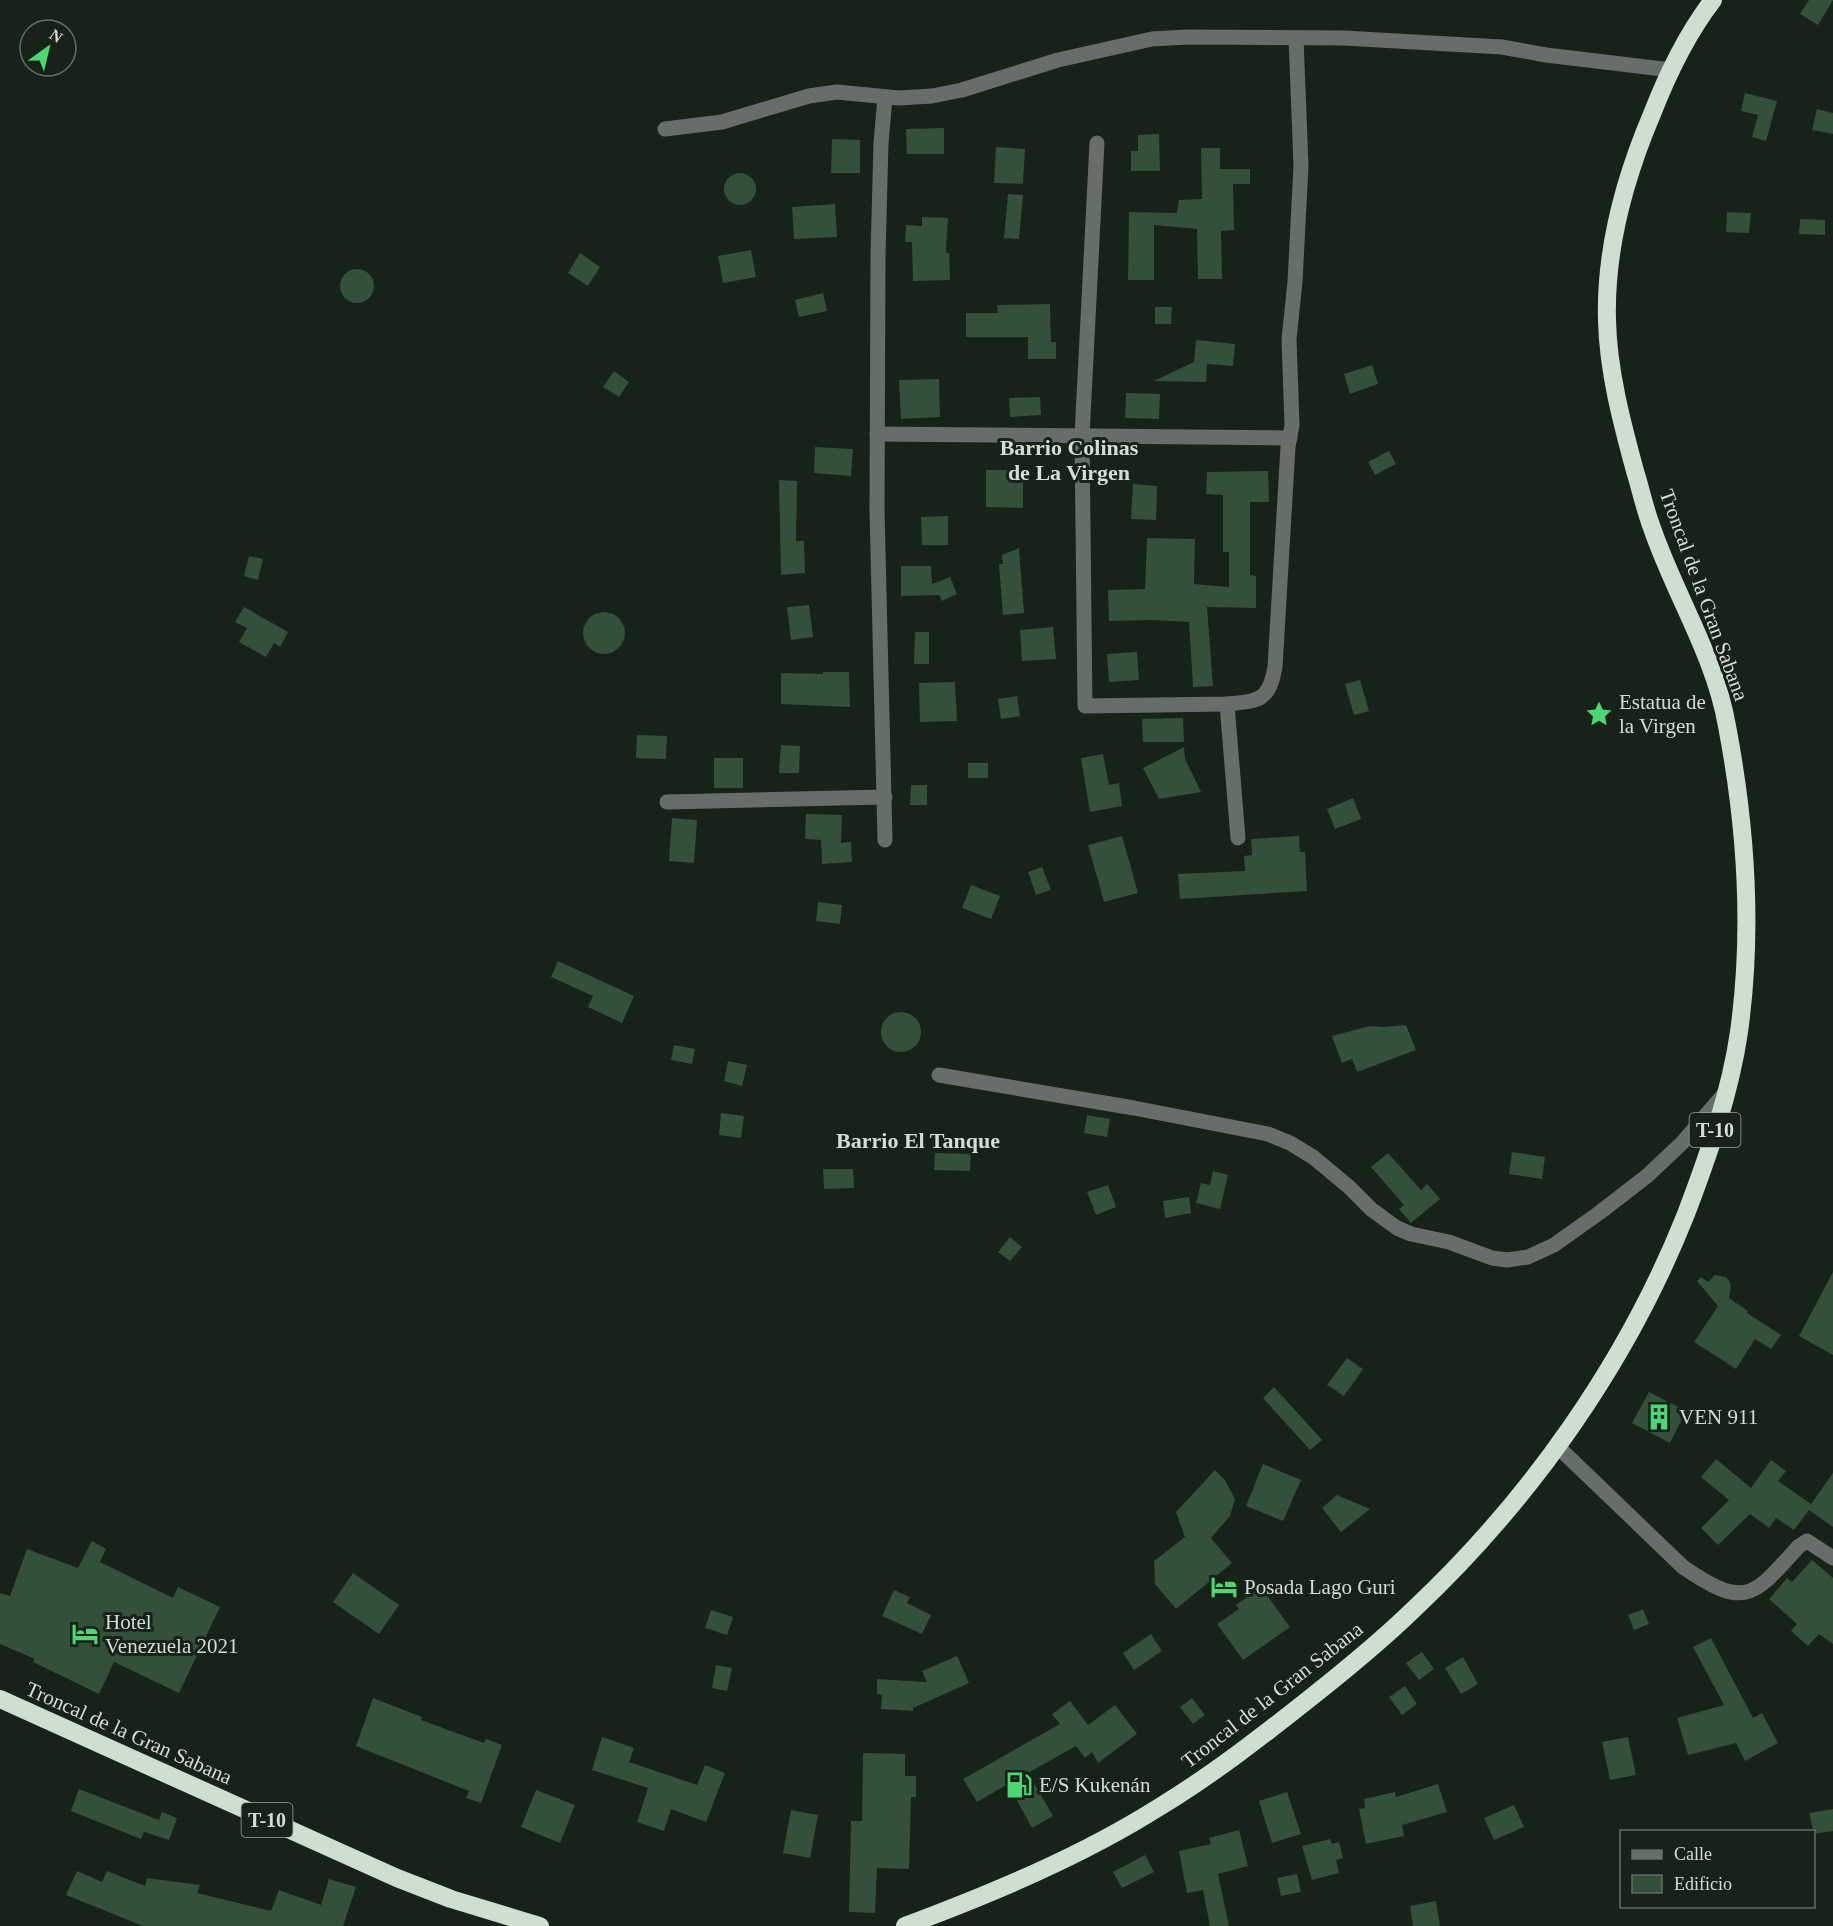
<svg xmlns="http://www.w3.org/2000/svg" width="1833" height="1926" viewBox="0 0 1833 1926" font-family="Georgia,serif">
  <rect width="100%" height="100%" fill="#172219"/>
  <!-- building -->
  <g fill="#344f3a">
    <polygon points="1809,0 1833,0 1818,25 1800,14"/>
    <polygon points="1745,93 1777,101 1766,141 1752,137 1758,115 1741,111"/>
    <polygon points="1817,109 1833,113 1833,134 1812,130"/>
    <polygon points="944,128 944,154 907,154 906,129"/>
    <polygon points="1159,134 1160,171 1131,171 1131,151 1138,151 1138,135"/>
    <polygon points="832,139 860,140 860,173 831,173"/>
    <polygon points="996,147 1025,149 1023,184 994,183"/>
    <polygon points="1201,148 1220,148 1220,169 1250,169 1250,184 1233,184 1234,230 1221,231 1222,279 1198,279 1197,229 1154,225 1154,280 1128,280 1129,212 1177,213 1179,200 1202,199"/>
    <circle cx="740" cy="189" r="16"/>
    <polygon points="1008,194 1023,195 1019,239 1004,238"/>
    <polygon points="835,204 837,237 794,239 792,207"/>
    <polygon points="1727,212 1751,213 1749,233 1726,232"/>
    <polygon points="922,217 948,218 946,253 949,253 950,280 913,281 912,242 905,242 906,225 922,226"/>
    <polygon points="1800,219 1825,220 1825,235 1799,234"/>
    <polygon points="751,250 756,277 723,283 718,256"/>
    <polygon points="580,253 600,267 588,286 568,273"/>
    <circle cx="357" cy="286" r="17"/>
    <polygon points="823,293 827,311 799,317 795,300"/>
    <polygon points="1050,304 1051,342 1056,342 1056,359 1028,359 1028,337 966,337 966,313 998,313 997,305"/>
    <polygon points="1155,307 1172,307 1171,324 1155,324"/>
    <polygon points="1196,340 1235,344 1233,366 1207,364 1206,382 1154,381 1194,362"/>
    <polygon points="1372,365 1378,384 1350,394 1344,374"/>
    <polygon points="614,371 629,382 619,397 603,387"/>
    <polygon points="939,379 940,417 901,419 899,380"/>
    <polygon points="1126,393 1160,394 1159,419 1125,418"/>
    <polygon points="1040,397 1041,415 1010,417 1009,398"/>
    <polygon points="815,447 853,449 851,476 814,473"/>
    <polygon points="1389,451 1396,464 1375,475 1368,462"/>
    <polygon points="986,470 1023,470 1023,508 986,507"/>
    <polygon points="1268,471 1269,502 1250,502 1250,575 1256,576 1256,608 1207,607 1213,686 1193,687 1189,622 1153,620 1109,621 1108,590 1145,589 1147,538 1195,539 1194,584 1229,587 1229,552 1223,552 1223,495 1206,494 1207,472"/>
    <polygon points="779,480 797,481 796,541 804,541 805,573 781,575"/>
    <polygon points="1133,484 1157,486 1156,520 1131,519"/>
    <polygon points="948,516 948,545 922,545 921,517"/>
    <polygon points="1019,548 1024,613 1003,615 999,564 1003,564 1002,555"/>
    <polygon points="249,556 263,559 258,580 244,576"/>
    <polygon points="901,566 931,566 932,584 950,577 957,594 942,601 939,595 901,596"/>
    <polygon points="809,605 813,637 791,640 787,607"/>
    <polygon points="244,607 288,632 280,647 274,643 266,657 239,642 247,628 235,622"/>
    <circle cx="604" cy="633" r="21"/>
    <polygon points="1053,627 1056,659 1022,661 1020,630"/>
    <polygon points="915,632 929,632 929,664 914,664"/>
    <polygon points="1137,652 1139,680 1109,682 1107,654"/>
    <polygon points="823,672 849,672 850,707 781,704 781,673 823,674"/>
    <polygon points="1360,680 1369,711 1354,715 1345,684"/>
    <polygon points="955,682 957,721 920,722 919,683"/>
    <polygon points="1017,696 1020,716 1001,719 998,699"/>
    <polygon points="1183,718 1184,742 1143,742 1142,719"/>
    <polygon points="637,735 667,736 666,759 636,758"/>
    <polygon points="781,745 800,746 799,773 779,773"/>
    <polygon points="1184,747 1185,759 1201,792 1159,799 1143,768"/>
    <polygon points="1103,754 1109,785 1119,783 1122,806 1090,812 1081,758"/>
    <rect x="714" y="758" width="29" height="30"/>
    <rect x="968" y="763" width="20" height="15"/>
    <polygon points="911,785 927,785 927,805 910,805"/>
    <polygon points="1353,798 1361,819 1335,829 1327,809"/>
    <polygon points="806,814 842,815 841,843 851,842 852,862 822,864 821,840 805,839"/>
    <polygon points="672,818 697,820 694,863 669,861"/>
    <polygon points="1122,836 1138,893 1104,902 1088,845"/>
    <polygon points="1299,836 1300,852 1305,852 1307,891 1180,899 1178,874 1245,871 1244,856 1252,855 1251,839"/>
    <polygon points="1042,867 1051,890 1036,895 1028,872"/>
    <polygon points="971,885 1000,896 991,919 962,908"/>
    <polygon points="818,902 842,905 840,924 816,921"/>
    <polygon points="558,961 634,996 622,1023 588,1007 593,996 551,977"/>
    <circle cx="901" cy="1032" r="20"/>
    <polygon points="1406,1025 1416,1050 1357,1072 1352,1059 1342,1063 1332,1036 1370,1026 1383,1027"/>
    <polygon points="674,1045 695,1049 692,1064 671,1060"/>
    <polygon points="728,1061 747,1065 742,1086 724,1081"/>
    <polygon points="721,1113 744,1116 741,1138 719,1135"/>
    <polygon points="1087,1115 1110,1119 1107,1137 1084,1133"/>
    <polygon points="1512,1152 1545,1157 1542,1179 1509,1174"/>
    <polygon points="935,1153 971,1154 970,1171 934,1170"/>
    <polygon points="1388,1153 1421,1190 1427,1184 1440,1199 1411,1223 1399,1209 1404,1205 1371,1167"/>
    <polygon points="823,1169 853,1169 854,1188 824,1189"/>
    <polygon points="1213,1171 1228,1175 1220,1209 1196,1203 1201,1183 1210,1185"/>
    <polygon points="1108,1185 1116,1207 1096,1215 1087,1192"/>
    <polygon points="1189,1197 1191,1213 1165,1218 1163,1201"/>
    <polygon points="1010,1237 1022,1247 1010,1261 998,1252"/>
    <polygon points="1833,1272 1833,1355 1799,1336"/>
    <polygon points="1715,1275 1726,1277 1730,1282 1731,1287 1729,1298 1748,1311 1747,1313 1781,1335 1771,1349 1755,1339 1736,1369 1694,1342 1718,1306 1697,1281 1701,1277 1708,1282"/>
    <polygon points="1347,1358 1363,1369 1344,1396 1327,1385"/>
    <polygon points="1274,1387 1322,1440 1310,1450 1263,1398"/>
    <polygon points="1649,1392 1686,1411 1670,1443 1632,1423"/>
    <polygon points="1716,1459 1751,1488 1771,1460 1786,1471 1778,1481 1811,1504 1833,1473 1833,1527 1809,1510 1794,1530 1776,1518 1769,1528 1750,1514 1718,1545 1701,1528 1729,1500 1701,1477"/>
    <polygon points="1263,1464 1301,1480 1283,1521 1246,1506"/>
    <polygon points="1215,1470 1225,1480 1235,1499 1230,1516 1211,1538 1232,1563 1176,1609 1155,1584 1154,1561 1185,1537 1176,1512"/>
    <polygon points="1337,1495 1370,1509 1341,1532 1322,1508"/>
    <polygon points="92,1541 106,1549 100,1562 173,1598 178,1587 220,1607 179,1693 114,1662 99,1694 33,1662 35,1659 0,1644 0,1593 10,1596 27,1549 78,1568"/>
    <polygon points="1812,1560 1833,1578 1833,1644 1819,1634 1808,1646 1791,1631 1797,1624 1769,1599 1787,1578 1792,1582"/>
    <polygon points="353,1573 399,1605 379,1634 333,1602"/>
    <polygon points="1261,1587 1290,1627 1243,1660 1217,1624 1239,1609 1236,1605"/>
    <polygon points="894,1590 910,1597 907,1603 931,1615 922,1634 882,1616"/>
    <polygon points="1643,1609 1649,1624 1634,1630 1628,1615"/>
    <polygon points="711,1610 733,1617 727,1635 705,1628"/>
    <polygon points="1151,1634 1162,1651 1134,1670 1123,1653"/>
    <polygon points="1711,1638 1753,1718 1762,1713 1778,1743 1745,1761 1736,1743 1688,1755 1677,1718 1724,1705 1693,1647"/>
    <polygon points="1422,1652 1434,1669 1419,1680 1406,1663"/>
    <polygon points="957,1656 969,1683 913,1708 913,1711 881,1709 882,1695 877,1694 877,1679 927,1682 922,1671"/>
    <polygon points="1463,1657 1478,1684 1461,1694 1445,1668"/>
    <polygon points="716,1665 732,1668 727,1691 712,1688"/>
    <polygon points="1405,1686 1417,1704 1402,1715 1389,1697"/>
    <polygon points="373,1698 422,1717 421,1720 484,1743 486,1739 502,1745 481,1803 466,1798 469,1791 356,1746"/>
    <polygon points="1192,1698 1205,1715 1193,1724 1180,1707"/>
    <polygon points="1070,1701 1088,1725 1115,1705 1137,1734 1098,1763 1092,1752 1085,1758 1076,1746 1028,1773 1053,1816 1032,1828 1008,1784 977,1802 963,1779 1060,1724 1052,1714"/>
    <polygon points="602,1737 634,1748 629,1762 697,1785 705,1765 725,1773 706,1822 671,1809 664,1831 637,1822 648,1788 592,1770"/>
    <polygon points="1628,1737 1636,1775 1610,1780 1602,1742"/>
    <polygon points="863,1753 905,1754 905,1776 916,1776 916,1797 911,1797 909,1869 877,1868 875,1913 849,1912 851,1821 862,1821"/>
    <polygon points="1438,1784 1447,1812 1402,1825 1404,1836 1366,1844 1359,1809 1365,1808 1364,1799 1395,1792 1396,1797"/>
    <polygon points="79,1789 159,1820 162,1812 177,1818 169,1840 144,1832 141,1839 71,1811"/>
    <polygon points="536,1790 575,1805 560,1843 521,1827"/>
    <polygon points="1287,1792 1301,1834 1272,1843 1259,1801"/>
    <polygon points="1514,1805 1524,1827 1494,1840 1484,1818"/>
    <polygon points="1833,1809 1833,1831 1814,1834 1809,1813"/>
    <polygon points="791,1810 818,1815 810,1858 783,1853"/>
    <polygon points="1239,1830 1248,1866 1218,1874 1229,1926 1210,1926 1203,1890 1187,1893 1179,1851 1211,1844 1209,1838"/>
    <polygon points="1330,1839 1332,1844 1339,1842 1343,1858 1336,1860 1339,1873 1312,1880 1302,1846"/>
    <polygon points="1145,1855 1154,1872 1122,1888 1113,1872"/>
    <polygon points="77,1871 102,1882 107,1871 145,1886 147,1878 200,1885 197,1893 271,1911 279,1890 321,1905 329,1879 356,1887 343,1926 143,1926 66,1895"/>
    <polygon points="1297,1874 1301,1892 1281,1896 1277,1878"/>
    <polygon points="1436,1901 1440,1926 1413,1926 1410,1906"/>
  </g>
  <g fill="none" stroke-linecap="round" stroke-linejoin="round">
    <!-- minor -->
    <g stroke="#676d68" stroke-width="15">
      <polyline points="665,129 722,122 809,96 837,92 899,98 932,96 962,90 1058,60 1152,39 1187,37 1344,38 1502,47 1546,55 1671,70"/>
      <path d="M 1097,143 L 1082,436 L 1085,706 L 1227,704 C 1259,701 1269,701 1275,667 L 1288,447 L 1292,425 L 1289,339 L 1295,282 L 1301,166 L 1296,38"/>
      <polyline points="877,434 1290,438"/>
      <polyline points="1227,704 1238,838"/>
      <polyline points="667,802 885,797"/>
      <polyline points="885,840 877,510 878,255 881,143 885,97"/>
      <polyline points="939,1075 1134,1108 1268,1134 1290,1143 1313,1157 1349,1187 1371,1209 1397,1228 1411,1234 1449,1242 1492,1258 1507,1260 1528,1257 1554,1245 1599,1213 1647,1176 1683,1142 1725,1093"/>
      <path d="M 1557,1446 L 1683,1567 C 1746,1610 1753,1597 1799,1546 L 1807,1541 L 1833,1558"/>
    </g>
    <!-- highway -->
    <g stroke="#ceded0" stroke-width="18">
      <polyline points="0,1699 397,1878 451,1899 540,1926"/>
      <path d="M 905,1926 C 993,1893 1082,1856 1161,1806 C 1215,1773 1265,1734 1314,1695 C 1348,1668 1382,1640 1413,1610 C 1530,1500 1627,1363 1686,1214 C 1708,1156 1730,1094 1739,1032 C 1753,931 1746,826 1727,726 C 1715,656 1675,595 1652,528 C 1645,510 1641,490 1635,471 C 1622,423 1608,371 1607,320 C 1605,249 1624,180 1652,114 C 1668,73 1686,35 1713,0"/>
    </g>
  </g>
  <!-- icons -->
  <defs>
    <g id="sight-bare" transform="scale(2.07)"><path d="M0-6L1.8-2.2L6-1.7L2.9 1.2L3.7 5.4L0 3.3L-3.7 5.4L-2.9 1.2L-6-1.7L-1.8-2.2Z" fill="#4cd676" stroke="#172219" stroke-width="2.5" paint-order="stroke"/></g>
    <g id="building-bare" transform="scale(2.07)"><path d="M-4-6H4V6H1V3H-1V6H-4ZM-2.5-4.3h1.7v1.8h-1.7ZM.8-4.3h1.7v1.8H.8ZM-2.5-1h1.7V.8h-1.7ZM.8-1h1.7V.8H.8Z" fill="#4cd676" stroke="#172219" stroke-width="2.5" paint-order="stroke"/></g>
    <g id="hotel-bare" transform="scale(2.07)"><path d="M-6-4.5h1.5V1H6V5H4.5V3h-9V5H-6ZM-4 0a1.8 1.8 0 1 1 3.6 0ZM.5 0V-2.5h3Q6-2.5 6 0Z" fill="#4cd676" stroke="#172219" stroke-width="2.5" paint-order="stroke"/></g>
    <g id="fuel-bare" transform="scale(2.07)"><path d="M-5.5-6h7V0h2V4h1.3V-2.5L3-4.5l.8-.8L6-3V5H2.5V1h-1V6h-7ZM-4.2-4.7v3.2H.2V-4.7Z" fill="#4cd676" stroke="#172219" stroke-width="2.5" paint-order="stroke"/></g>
  </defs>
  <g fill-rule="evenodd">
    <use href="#sight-bare" x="1599" y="714"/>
    <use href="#building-bare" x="1659" y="1417"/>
    <use href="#hotel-bare" x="1224" y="1587"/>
    <use href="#hotel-bare" x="85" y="1634"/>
    <use href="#fuel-bare" x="1019" y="1785"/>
  </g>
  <g text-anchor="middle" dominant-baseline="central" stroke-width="6" stroke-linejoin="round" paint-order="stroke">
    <!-- shield labels -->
    <g fill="#172219" stroke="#9ca59d" stroke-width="1.5">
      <rect x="1689.5" y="1113" width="51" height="34" rx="4.5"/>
      <rect x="241.5" y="1803" width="51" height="34" rx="4.5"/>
    </g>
    <g font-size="20" font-weight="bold" fill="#d5ddd6">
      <text x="1715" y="1130">T-10</text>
      <text x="267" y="1820">T-10</text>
    </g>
    <!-- street labels -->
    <g font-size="21" fill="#d5ddd6" stroke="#172219">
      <text transform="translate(1704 595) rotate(70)">Troncal de la Gran Sabana</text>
      <text transform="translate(1272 1695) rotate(-38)">Troncal de la Gran Sabana</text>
      <text transform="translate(129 1733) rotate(24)">Troncal de la Gran Sabana</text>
    </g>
    <!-- poi labels -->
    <g font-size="21" fill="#d5ddd6" stroke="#172219" text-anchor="start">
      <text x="1619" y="702">Estatua de<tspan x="1619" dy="24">la Virgen</tspan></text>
      <text x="1679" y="1417">VEN 911</text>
      <text x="1244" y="1587">Posada Lago Guri</text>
      <text x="105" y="1622">Hotel<tspan x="105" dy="24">Venezuela 2021</tspan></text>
      <text x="1039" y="1785">E/S Kukenán</text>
    </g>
    <!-- neighbourhood labels -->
    <g font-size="22" font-weight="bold" fill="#d5ddd6" stroke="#172219">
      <text x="1069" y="447">Barrio Colinas<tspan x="1069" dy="25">de La Virgen</tspan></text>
      <text x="918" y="1140">Barrio El Tanque</text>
    </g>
  </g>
  <!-- legend -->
  <rect x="1620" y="1830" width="195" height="78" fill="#172219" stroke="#636d65" stroke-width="1.5"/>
  <rect x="1632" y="1850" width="30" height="9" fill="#676d68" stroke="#636d65" stroke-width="1.5"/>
  <text x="1674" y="1860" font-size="18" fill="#d5ddd6">Calle</text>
  <rect x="1632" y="1875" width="30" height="18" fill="#344f3a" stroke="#636d65" stroke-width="1.5"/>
  <text x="1674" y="1890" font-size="18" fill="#d5ddd6">Edificio</text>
  <!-- north arrow -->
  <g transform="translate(48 48) rotate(34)"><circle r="28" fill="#172219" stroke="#636d65" stroke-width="1.5"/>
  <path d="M0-4.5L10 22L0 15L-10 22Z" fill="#4cd676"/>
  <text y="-9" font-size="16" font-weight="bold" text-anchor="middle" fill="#d5ddd6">N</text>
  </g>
</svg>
